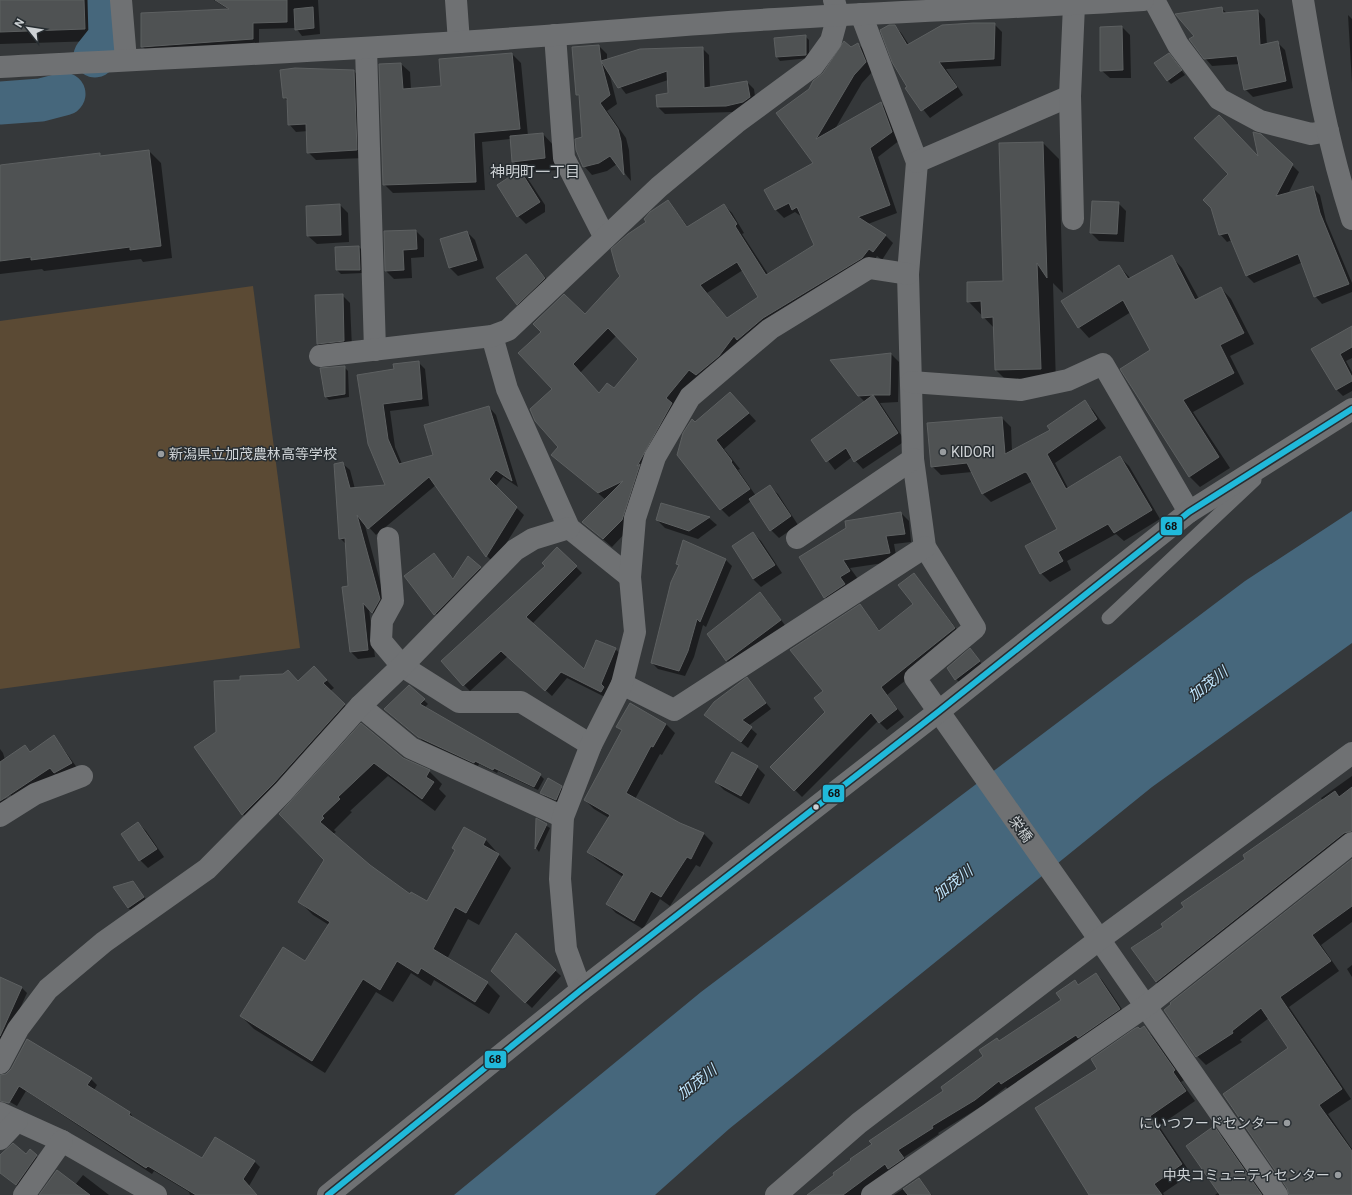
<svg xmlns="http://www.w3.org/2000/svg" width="1352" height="1195" viewBox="0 0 1352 1195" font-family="Roboto,'Noto Sans JP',sans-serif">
  <rect width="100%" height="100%" fill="#35383a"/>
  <!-- green -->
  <polygon fill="#5b4a34" points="253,286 300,648 0,689 0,321"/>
  <!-- water -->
  <polygon fill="#46677c" points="1352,511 1352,643 1152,787 729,1129 655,1195 454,1195 701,992 1245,581"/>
  <!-- shadow -->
  <g fill="#0007" fill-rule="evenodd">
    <polygon points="0,0 96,0 97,41 0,44"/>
    <polygon points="214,0 318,0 320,34 302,36 296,28 259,29 259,45 149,53 142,46 229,10"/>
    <polygon points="1221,8 1227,13 1258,11 1265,19 1267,45 1278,43 1285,50 1293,88 1253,97 1245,89 1240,64 1212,66 1205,58"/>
    <polygon points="1348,15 1352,19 1352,83"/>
    <polygon points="994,24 1002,32 1001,66 946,69 963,95 930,118 906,88 908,87 895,26 902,34 909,45"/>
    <polygon points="1122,27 1130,35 1131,78 1110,78 1101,70 1101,28"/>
    <polygon points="805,36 809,40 809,58 780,61 777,57"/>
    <path d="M 858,44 L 866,52 L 873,71 L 862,83 L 835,129 L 881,103 L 889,111 L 900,140 L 878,157 L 897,213 L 868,224 L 885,235 L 893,243 L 882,260 L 877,256 L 870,266 L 680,412 L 630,528 L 612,547 L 583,522 L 606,500 L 556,458 L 559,447 L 553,389 L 585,316 L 621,276 L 647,222 L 668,201 L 688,227 L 724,205 L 732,213 L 744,233 L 742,234 L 768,274 L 815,245 L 802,217 L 795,212 L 784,218 L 776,210 L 765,190 L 814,163 L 809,90 L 851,48 ZM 743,270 L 759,297 L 728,319 L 707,293 ZM 616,336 L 640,359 L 614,390 L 600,394 L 580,373 Z"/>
    <polygon points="599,46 607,54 607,60 702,48 709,55 710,88 747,82 754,89 756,104 733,112 665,114 658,107 669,94 668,80 626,94 609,72 617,104 607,111 626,138 629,150 631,181 617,164 607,171 592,175 584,166 579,158 576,140 584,138 580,98 577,94"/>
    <polygon points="512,54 521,63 528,136 543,134 555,147 557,170 525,173 513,161 511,139 482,142 485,190 393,193 384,184 380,65 401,64 410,72 411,89 442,87"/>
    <polygon points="1172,58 1185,75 1171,84 1167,80"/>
    <polygon points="354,71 361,79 364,158 316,160 308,152 308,131 296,132 289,124 288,101 284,98"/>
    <polygon points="1043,143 1059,159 1063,293 1053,283 1056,385 1012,386 996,370 995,329 968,301 1004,282"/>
    <polygon points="149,151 161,163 172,258 143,262 141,259 44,271 42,269 0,274 0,164 4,166 99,154 102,157"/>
    <polygon points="1260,159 1292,165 1299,172 1288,194 1313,188 1320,195 1326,221 1352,283 1352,292 1322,304 1315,296 1303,262 1254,283 1247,276 1232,240 1227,242 1220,234"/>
    <polygon points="520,171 528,179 545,205 545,212 526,224 518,216 498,185"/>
    <polygon points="1118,203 1126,211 1124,242 1099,241 1091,233"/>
    <polygon points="340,205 348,213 349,242 317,244 308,236 307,207"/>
    <polygon points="416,231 424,239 424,257 411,258 412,278 394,279 386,271"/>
    <polygon points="467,232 475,240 484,268 458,276 450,268 441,240"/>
    <polygon points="359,247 363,251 363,273 341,274 337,270 336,248"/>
    <polygon points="526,255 553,286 525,312 517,304"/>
    <polygon points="1172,257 1182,268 1199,299 1221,288 1231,299 1254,344 1230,356 1244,384 1193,412 1230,468 1200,487 1189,476 1151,350 1131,312 1089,338 1079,327 1119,266 1131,279"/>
    <polygon points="342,295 350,303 352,348 326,352 318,344"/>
    <polygon points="1352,327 1352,358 1346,361 1352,372 1352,391 1343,396 1336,389 1313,349"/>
    <polygon points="891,354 899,362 898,402 880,403 905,441 863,469 852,457 835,470 812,440 865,402 858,395"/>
    <polygon points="418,362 425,369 429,406 390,411 395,447 402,464 434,455 489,407 496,415 518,487 503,477 495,487 524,515 494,563 487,556 436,485 376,535 364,522 387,607 380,619 369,609 375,657 358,659 351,652 346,544 340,538 342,463 350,470 355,489 387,486 358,376 395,370"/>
    <polygon points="344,367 348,371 349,397 329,400 325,396"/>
    <polygon points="730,393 756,421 724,449 740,469 738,470 756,496 769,486 778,494 798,525 779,538 771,530 751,501 729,517 721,509 695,423"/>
    <polygon points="1084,401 1093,410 1106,428 1055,463 1068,488 1120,457 1129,466 1160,519 1124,541 1116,534 1067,561 1071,570 1050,582 1041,573 1059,529 1033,481 991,502 982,493 972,472 941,475 932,466 1002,418 1011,427 1012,451 1052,430"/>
    <polygon points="662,504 709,518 717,525 698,539 665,528 657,520"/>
    <polygon points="901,513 909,521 911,542 894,544 897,561 850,568 858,579 833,605 825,597 800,558"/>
    <polygon points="753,533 761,541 782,573 761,587 753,579"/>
    <polygon points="683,541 726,560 732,566 706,627 703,625 694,657 685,676 658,669 652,663 680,566"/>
    <polygon points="557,548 582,573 532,624 585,671 615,649 622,655 607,691 607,698 567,678 552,696 508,656 470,691 464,685"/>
    <polygon points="434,555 454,579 468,557 487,575 442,621 406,576"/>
    <polygon points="914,574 962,636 887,695 904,717 887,730 878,721 802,797 772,767 826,712 860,606 880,631 914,604"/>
    <polygon points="767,601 787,628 734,668 727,661 709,634"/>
    <polygon points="974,653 983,666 960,683 956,679"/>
    <polygon points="314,667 334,688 330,691 352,712 250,821 243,814"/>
    <polygon points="747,679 771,709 748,726 757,734 748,748 706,715"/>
    <polygon points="409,686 428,704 424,708 540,775 544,779 538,790 498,771 497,773 479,764 478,766 423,741 385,709"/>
    <polygon points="630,704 666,724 675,733 662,755 660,754 635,799 680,824 704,834 713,843 700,867 696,865 670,906 660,899 643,929 616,913 607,904 623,877 597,860 588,852 609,818 594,809 585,800 622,731 618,726"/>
    <polygon points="361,725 403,759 429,771 442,784 439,789 446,796 435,811 388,776 350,811 352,812 334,830 336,832 333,834 370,866 411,896 427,902 456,851 464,828 486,840 511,868 479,925 468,919 447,959 487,983 500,996 489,1014 434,980 431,986 411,973 393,1002 376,992 325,1073 254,1029 241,1016 305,963 329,925 313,915 300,902 326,860 280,814"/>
    <polygon points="54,736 78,769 61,779 56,774 13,803 0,806 0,800 12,797 11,795 0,798 0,749 3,753 5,760 25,746 31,752"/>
    <polygon points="757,767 765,775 749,804 724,790 716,782"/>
    <polygon points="1352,776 1352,844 1166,991 1156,982 1133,948 1164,927 1323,801 1321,798"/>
    <polygon points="561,787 565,791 560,803 545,796 541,793"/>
    <polygon points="537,820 550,828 539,852 536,848"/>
    <polygon points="138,823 146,831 164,857 148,868 140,860"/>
    <polygon points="1352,860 1352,922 1321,945 1339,971 1289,1007 1351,1099 1328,1114 1352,1149 1352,1195 1290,1195 1290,1049 1269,1018 1240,1040 1242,1042 1206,1065 1197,1056"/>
    <polygon points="133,882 147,901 132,911 128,908"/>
    <polygon points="517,934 561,976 532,1008 498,977"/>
    <polygon points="1352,965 1352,977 1347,969"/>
    <polygon points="1096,974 1102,980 1126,1015 1008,1090 1006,1087 982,1106 938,1133 939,1134 904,1157 909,1165 868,1195 809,1195 945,1091 999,1042 1062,1001 1075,982 1079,985"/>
    <polygon points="0,987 21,987 27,993 0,1053"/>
    <polygon points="1144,1027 1153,1037 1184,1080 1181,1082 1195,1101 1159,1126 1191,1174 1163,1193 1164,1195 1090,1195 1099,1069"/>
    <polygon points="27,1041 91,1079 97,1085 94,1090 130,1113 135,1120 203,1159 254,1161 260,1167 249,1186 257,1195 190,1195 189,1192 154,1171 152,1174 26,1091 17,1106 0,1096 0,1076 8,1074"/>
    <polygon points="1214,1128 1223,1137 1264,1195 1215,1195 1219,1192"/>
    <polygon points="36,1156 40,1159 20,1188 0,1173 0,1158"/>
    <polygon points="83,1175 109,1195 41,1195 75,1185"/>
    <polygon points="918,1179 932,1195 894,1195"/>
  </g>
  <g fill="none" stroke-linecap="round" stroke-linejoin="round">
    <!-- river -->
    <g stroke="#46677c" stroke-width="43">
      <polyline points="95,56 110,37 109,0"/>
      <polyline points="0,103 41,100 64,94"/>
    </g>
  </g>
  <!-- building -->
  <g fill="#4f5253" stroke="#5d6061" fill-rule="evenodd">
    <polygon points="0,0 84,0 85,29 0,32"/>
    <polygon points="215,0 287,0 287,22 253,23 253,39 141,47 141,13 229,9"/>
    <polygon points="313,7 314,28 295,30 294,9"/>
    <polygon points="1222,7 1223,13 1258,10 1260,45 1278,41 1286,81 1244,90 1237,56 1204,59 1189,39 1194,36 1175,14"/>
    <polygon points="973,23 995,23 994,59 939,62 957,87 921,111 905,88 907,87 892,62 880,30 889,25 895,25 907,45 942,25"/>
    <polygon points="1122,26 1123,70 1100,71 1100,27"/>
    <polygon points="806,35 806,55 776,57 774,38"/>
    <path d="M 844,41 L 851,47 L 858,43 L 866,62 L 854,75 L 816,139 L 881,102 L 892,132 L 870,148 L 890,205 L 858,217 L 886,235 L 873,252 L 869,249 L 862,258 L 763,318 L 737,340 L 734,336 L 719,356 L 696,375 L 689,370 L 666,398 L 672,403 L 637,466 L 640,464 L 622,520 L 603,539 L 582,522 L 623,481 L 598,493 L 551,455 L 558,447 L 535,421 L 530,409 L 552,389 L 518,353 L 541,332 L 533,324 L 564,294 L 585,314 L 620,276 L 617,271 L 611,249 L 628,234 L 646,222 L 644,219 L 650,212 L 668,200 L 687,227 L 724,204 L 737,224 L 735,226 L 766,275 L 814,245 L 797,207 L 792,210 L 789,203 L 775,210 L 764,190 L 813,163 L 776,113 L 809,89 L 813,81 L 823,73 ZM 737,262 L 758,297 L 727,318 L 700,285 ZM 608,328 L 638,359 L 614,388 L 607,383 L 599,393 L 573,364 Z"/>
    <polygon points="599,45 601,61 610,95 600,103 618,129 621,141 624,175 610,156 599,163 583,167 576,150 575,139 582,137 579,95 576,95 572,47"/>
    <polygon points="703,47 704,88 747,81 750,97 743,102 726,106 657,107 656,95 668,93 667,71 618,88 601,61 640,49"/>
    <polygon points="512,53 520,129 474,133 476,182 383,185 379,64 401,63 403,89 441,86 439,59"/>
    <polygon points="1169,53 1182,70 1167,81 1154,63"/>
    <polygon points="295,68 354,70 357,150 307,153 306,124 288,125 287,98 283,98 280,70"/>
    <polygon points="1219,115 1258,156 1253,132 1261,134 1293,164 1276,196 1313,186 1320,213 1349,284 1314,297 1298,254 1246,276 1228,233 1219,235 1211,208 1203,200 1228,174 1194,138"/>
    <polygon points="543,133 545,158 512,162 510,136"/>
    <polygon points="1043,142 1047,278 1037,263 1041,369 995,370 993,317 982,318 981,301 967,302 967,282 1003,281 999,143"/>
    <polygon points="149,150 161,246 130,250 130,247 31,260 31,257 0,261 0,165 100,153 100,156"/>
    <polygon points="520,170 540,202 517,217 497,185"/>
    <polygon points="1092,201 1119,202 1117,234 1090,233"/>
    <polygon points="340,204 341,235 307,236 306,206"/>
    <polygon points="416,230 417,249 403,250 404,270 385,271 384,231"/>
    <polygon points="467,231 477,260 449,268 440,239"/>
    <polygon points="359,246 360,270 336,270 335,247"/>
    <polygon points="526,254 545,278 517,305 496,278"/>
    <polygon points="1172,255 1195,300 1221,287 1244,333 1220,345 1234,373 1183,400 1219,457 1189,477 1120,369 1150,350 1123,300 1078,328 1061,301 1119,265 1128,279"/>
    <polygon points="343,294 344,341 317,344 315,295"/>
    <polygon points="1352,326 1352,347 1340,354 1352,377 1352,381 1336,390 1311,349"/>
    <polygon points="891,353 890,395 873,395 898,433 854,462 846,448 826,462 811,440 873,395 858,396 830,360"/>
    <polygon points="419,361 422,399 383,404 388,439 399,464 433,455 424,425 489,406 512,481 496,470 489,479 517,507 486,557 429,477 368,529 357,515 380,599 372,613 363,603 368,650 350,652 342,587 348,586 345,538 339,539 334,464 343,462 350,488 385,485 368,444 357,375 394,369 393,364"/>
    <polygon points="345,366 345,394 325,397 320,368"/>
    <polygon points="730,392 749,413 716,440 732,461 731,462 750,489 720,510 677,455 683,433 692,419 695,422"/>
    <polygon points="1085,400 1097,419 1047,454 1066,489 1120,456 1152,510 1114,533 1108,524 1058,552 1063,561 1040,574 1025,546 1057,529 1027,473 1025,472 982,494 967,463 931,467 927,423 1002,417 1005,454 1050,430 1047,426"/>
    <polygon points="770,485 791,516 770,531 749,499"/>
    <polygon points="661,503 710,517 689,531 656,520"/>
    <polygon points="901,512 905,534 886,536 890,553 843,560 850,571 840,577 845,584 824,598 799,557 846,528 845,521"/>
    <polygon points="753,532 775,565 753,579 732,546"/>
    <polygon points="683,540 726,559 700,622 697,619 688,651 679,671 651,663 671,582 679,565 676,564"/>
    <polygon points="557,547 577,566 526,617 584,669 596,640 616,648 601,684 604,687 601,692 561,672 545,691 501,651 463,686 441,661 545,566 542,563"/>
    <polygon points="434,553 453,579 468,556 481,567 434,615 404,576"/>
    <polygon points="914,573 955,628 881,687 897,709 879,723 871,713 794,791 770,767 825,712 814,698 823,691 790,650 860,604 879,631 913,604 898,585"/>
    <polygon points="760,592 781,620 726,661 707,634"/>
    <polygon points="970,648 980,661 955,680 947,668"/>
    <polygon points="314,666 327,680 323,683 345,704 274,783 242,815 194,747 216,732 214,681 240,680 240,676 283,674 288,670 298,681"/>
    <polygon points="747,677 766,703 742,720 752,727 741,742 704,715 714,702"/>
    <polygon points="409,685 425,699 420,704 541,774 534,787 494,768 493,770 475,761 474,763 418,737 384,709"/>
    <polygon points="630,703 666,724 653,747 651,746 626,793 680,823 704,833 691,859 687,857 661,897 651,891 634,921 606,904 624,874 587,852 610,815 584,800 622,730 616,727"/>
    <polygon points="361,723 403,758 430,770 426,777 434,782 422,799 374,763 338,797 340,799 322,816 324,818 320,822 370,865 410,894 411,892 427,901 455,850 452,848 464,827 486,839 483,845 499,854 466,913 455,907 433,949 488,982 475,1002 421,968 418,974 397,961 380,990 363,979 312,1061 240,1016 283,947 305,961 330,922 298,902 324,860 279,814"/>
    <polygon points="54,735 72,763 54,773 50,768 0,801 0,762 25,745 30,752"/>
    <polygon points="732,752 758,766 741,796 715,782"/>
    <polygon points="548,778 562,786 556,800 540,793"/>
    <polygon points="1352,787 1352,831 1344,833 1156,982 1131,948 1163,927 1161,924 1184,907 1181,903 1245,859 1243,855 1335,791 1339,797"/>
    <polygon points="536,818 547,824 535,849"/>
    <polygon points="138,822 157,849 139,861 121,834"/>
    <polygon points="1352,859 1352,906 1312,935 1331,961 1280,997 1342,1089 1319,1105 1352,1151 1352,1195 1289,1195 1287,1188 1223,1094 1288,1048 1261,1008 1232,1031 1233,1033 1196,1057 1164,1010 1171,1004 1170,1003"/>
    <polygon points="133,881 144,897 128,908 113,887"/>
    <polygon points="516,933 556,970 525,1003 491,971"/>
    <polygon points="1096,973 1120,1009 1078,1038 1076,1035 1001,1084 999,1081 975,1100 932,1126 933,1128 898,1150 904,1158 888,1169 885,1164 843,1195 807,1195 834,1175 833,1173 851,1160 850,1159 872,1144 869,1141 943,1091 941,1087 983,1056 979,1050 997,1038 999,1041 1061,1000 1056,993 1075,980 1078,985"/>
    <polygon points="0,977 22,987 0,1036"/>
    <polygon points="1144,1026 1175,1070 1173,1072 1186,1091 1150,1116 1182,1164 1154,1184 1162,1195 1089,1195 1035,1108 1097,1069 1091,1059 1134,1029 1138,1027 1140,1029"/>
    <polygon points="27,1039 92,1078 87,1085 130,1112 129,1115 202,1158 215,1137 255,1161 243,1179 257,1195 196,1195 148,1166 146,1168 19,1086 9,1103 0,1101 0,1075 6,1074 11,1069"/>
    <polygon points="1214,1126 1262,1195 1220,1195 1186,1146"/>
    <polygon points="13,1143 26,1154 30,1149 37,1155 16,1185 0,1173 0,1155"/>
    <polygon points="57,1170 90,1195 39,1195"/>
    <polygon points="919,1178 931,1195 908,1195 903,1189"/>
  </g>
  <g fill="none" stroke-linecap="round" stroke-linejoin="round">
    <!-- service -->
    <polyline stroke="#6f7173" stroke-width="13" points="1108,618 1255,480"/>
    <!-- minor -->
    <g stroke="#6f7173" stroke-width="22">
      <polyline points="121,0 126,60"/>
      <polyline points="456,0 459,42"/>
      <polyline points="1154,0 1178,45 1219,99 1260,121 1311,134 1328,131"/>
      <polyline points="861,14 917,162 908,274 913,459 925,547 975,628 915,678 1090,926 1277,1195"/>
      <polyline points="555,35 564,158 605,238"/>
      <polyline points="366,48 375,350"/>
      <polyline points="917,162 1070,96"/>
      <polyline points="1073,219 1070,96 1074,5"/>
      <polyline points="492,336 507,389 569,528 630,577"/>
      <polyline points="320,356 492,336 508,330 659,187 736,123 813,66 831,41 838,15 834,0"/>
      <polyline points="911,382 1021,390 1068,380 1103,364 1189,512"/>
      <polyline points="388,538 393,601 382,621 381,641 402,666 459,702 521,702 591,745"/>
      <polyline points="797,538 913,459"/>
      <polyline points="622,684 674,710 925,547"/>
      <polyline points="360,706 411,748 563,817"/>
      <polyline points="0,816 35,794 82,776"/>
      <polyline points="581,990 566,949 560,879 563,817 591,745 622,684 635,632 630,577 635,518 655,457 690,397 770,329 869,268 908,274"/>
      <polyline points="0,1063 18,1029 48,989 104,942 207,869 283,792 360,706 402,666 515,550 533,539 569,528"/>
      <polyline points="0,1113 62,1141 156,1195"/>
      <polyline points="0,1139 17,1121"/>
      <polyline points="24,1195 62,1141"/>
      <polyline points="328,1195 581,990 938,712 1189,512 1352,409"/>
      <polyline points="776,1195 859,1123 1100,939 1352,753"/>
      <polyline points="872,1195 1146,1006 1352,843"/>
    </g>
    <!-- tertiary -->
    <g stroke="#6f7173" stroke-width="22">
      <path d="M 1303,0 C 1315,74 1329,148 1352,219"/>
      <path d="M 0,67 C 153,59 307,52 460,42 C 565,35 670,25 775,19 C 898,11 1020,8 1143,0"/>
    </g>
    <!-- bus-1 casing -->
    <g stroke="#282e32" stroke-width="9">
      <polyline id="bus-1" points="328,1195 581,990 938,712 1189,512 1352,409"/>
    </g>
    <!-- bus-1 -->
    <use href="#bus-1" stroke="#20b9da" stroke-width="6"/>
  </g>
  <!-- markers -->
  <g fill="#989c9f" stroke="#282e32" stroke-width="1.5">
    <circle cx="943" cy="452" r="4"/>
    <circle cx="161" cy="454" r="4"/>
    <circle cx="1287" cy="1123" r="4"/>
    <circle cx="1338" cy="1175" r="4"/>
  </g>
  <circle fill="#ced2d5" stroke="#282e32" stroke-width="1.5" cx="816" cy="807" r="3.5"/>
  <g text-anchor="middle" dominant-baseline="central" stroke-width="3" stroke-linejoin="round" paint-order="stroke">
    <!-- poi labels -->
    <g font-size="14" fill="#ced2d5" stroke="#282e32" text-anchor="start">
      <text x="951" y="452">KIDORI</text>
      <text x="169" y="454">新潟県立加茂農林高等学校</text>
      <text x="1279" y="1123" text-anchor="end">にいつフードセンター</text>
      <text x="1330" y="1175" text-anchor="end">中央コミュニティセンター</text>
    </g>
    <!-- street labels -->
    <g font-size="14" fill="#ced2d5" stroke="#282e32">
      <text transform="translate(1021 829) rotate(54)">栄橋</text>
    </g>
    <!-- neighbourhood labels -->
    <g font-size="15" fill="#ced2d5" stroke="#282e32">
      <text x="535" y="172">神明町一丁目</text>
    </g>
    <!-- water labels -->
    <g font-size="15" font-style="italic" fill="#bde2f9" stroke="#282e32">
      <text transform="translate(1208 684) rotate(-38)">加茂川</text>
      <text transform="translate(953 883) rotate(-38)">加茂川</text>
      <text transform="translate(697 1082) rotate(-38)">加茂川</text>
    </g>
  </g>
  <g stroke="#282e32" stroke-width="1.5">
    <rect x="1160" y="516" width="23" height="20" rx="4" fill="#20b9da"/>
    <rect x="822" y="784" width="23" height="19" rx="4" fill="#20b9da"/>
    <rect x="484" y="1050" width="23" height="19" rx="4" fill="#20b9da"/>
  </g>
  <g font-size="11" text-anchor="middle" font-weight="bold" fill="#111">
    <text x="1171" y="530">68</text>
    <text x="834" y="797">68</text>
    <text x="495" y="1063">68</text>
  </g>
  <!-- north arrow -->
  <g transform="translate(28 28) rotate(300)" stroke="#282e32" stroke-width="3" paint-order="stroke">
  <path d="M0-3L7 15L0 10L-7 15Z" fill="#ced2d5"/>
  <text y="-6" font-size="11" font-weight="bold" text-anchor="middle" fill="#ced2d5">N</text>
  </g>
</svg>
